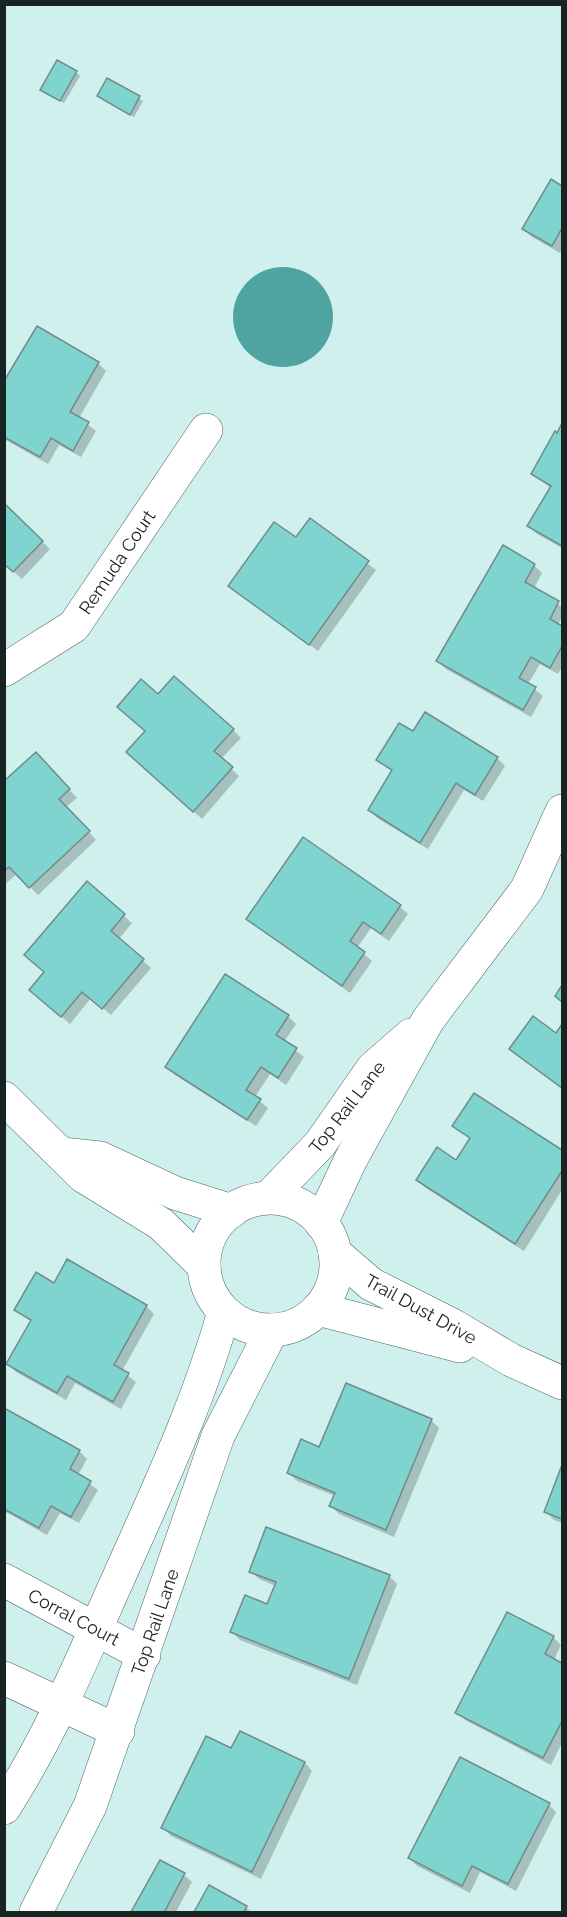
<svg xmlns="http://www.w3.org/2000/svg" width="567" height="1917" viewBox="0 0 567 1917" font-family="Raleway,sans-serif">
  <rect width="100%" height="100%" fill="#d0f0ed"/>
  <!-- water -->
  <circle fill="#4ea4a0" cx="283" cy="317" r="50"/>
  <!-- shadow -->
  <g fill="#0003">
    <polygon points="76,72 80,76 64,103 46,93"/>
    <polygon points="108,80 143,101 134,117 99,96"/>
    <polygon points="551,181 562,188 562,249 560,253 532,237 524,229"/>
    <polygon points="98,363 106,371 79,418 96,431 81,457 59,445 48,464 4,439 4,384"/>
    <polygon points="562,425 562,548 537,534 529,526 551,488 533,474"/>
    <polygon points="4,505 50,549 22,579 4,563"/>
    <polygon points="310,520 376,570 318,651 230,586 296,540"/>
    <polygon points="534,565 542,573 534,588 562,607 562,617 558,625 562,628 562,667 558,674 540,664 528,684 543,696 531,717 446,669 438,661"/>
    <polygon points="158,696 233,730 241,738 221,759 239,776 202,819 136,760"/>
    <polygon points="414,733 497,758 505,766 483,801 464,790 428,849 377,818 370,810 393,772 378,760"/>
    <polygon points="36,754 77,798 66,807 96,840 38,895 17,874 4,885 4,784"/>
    <polygon points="87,883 132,923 119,939 151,968 111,1015 91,998 70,1024 39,997 45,972"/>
    <polygon points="400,907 408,914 389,941 371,928 357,948 372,961 350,993 248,919"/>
    <polygon points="288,1016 296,1024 284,1042 304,1057 286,1085 270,1074 255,1097 268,1108 256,1126 175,1075 167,1067"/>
    <polygon points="562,1027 562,1089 511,1049 557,1035"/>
    <polygon points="474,1095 562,1152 562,1190 524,1251 426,1188 418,1180 457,1162 471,1140 454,1126"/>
    <polygon points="54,1285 146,1306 154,1314 122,1371 136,1382 121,1409 75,1383 66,1400 16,1372 8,1364 32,1322 16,1310"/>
    <polygon points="4,1410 79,1451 87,1459 78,1475 98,1490 79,1523 60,1513 47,1535 4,1511"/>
    <polygon points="431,1420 439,1428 394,1537 339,1514 331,1506 335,1496 297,1481 289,1473 320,1449"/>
    <polygon points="562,1469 562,1523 554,1520 546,1512"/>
    <polygon points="251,1571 389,1576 397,1584 357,1685 240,1640 232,1632 268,1606 276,1586 259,1579"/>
    <polygon points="553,1637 561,1645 554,1660 562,1665 562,1743 551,1765 465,1720 457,1712"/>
    <polygon points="241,1733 305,1763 312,1771 261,1879 171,1836 163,1828 232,1750"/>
    <polygon points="549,1805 556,1812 516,1891 480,1872 470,1893 417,1866 409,1858"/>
    <polygon points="160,1862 184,1875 192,1882 176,1912 133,1912"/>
    <polygon points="210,1887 246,1907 251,1912 196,1912"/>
  </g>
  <!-- building -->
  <g fill="#7fd4cf" stroke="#708c8a" stroke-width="1.5">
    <polygon points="57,60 77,71 60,101 40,90"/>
    <polygon points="107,78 140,96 130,115 97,96"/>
    <polygon points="551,179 562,186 562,228 552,246 522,229"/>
    <polygon points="37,326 99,362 70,412 89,422 73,451 51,438 40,457 4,437 4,381"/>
    <polygon points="562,423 562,546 527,526 551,486 531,474 555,431 557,433"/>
    <polygon points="4,503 43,541 13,572 4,564"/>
    <polygon points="310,518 369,561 309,645 228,586 274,522 296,537"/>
    <polygon points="503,545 535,564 525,582 559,601 550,619 562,626 562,646 550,668 531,657 519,678 536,687 523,710 436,661"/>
    <polygon points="174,676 234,729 214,751 233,767 193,812 126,752 145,731 117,707 141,679 158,694"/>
    <polygon points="425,712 498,757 475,795 456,783 420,843 368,810 392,770 376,760 399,723 413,731"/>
    <polygon points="36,752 70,789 59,799 90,831 29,888 9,867 4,871 4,781"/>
    <polygon points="303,837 401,905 381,934 363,922 350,941 365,952 342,986 246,919"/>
    <polygon points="87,881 125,914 111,931 144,959 102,1009 82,992 61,1017 29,990 44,972 24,955"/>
    <polygon points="225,974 289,1015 276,1035 297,1048 278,1078 261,1067 246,1090 261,1099 247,1120 165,1067"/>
    <polygon points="562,985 562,1002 555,996"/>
    <polygon points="533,1016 556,1033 562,1024 562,1088 509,1049"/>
    <polygon points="474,1093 562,1150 562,1171 515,1244 416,1180 437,1147 456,1160 470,1138 452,1126"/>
    <polygon points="67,1259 147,1305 114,1365 129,1373 113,1402 67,1376 57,1393 6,1364 31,1320 14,1310 36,1272 54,1283"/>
    <polygon points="346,1383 432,1419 386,1530 329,1506 335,1493 287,1473 301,1439 319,1447"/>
    <polygon points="4,1408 80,1450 70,1469 91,1481 71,1517 51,1506 39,1528 4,1509"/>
    <polygon points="562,1465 562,1519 544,1512"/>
    <polygon points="266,1527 390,1575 349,1679 230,1632 245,1595 267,1604 276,1582 249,1572"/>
    <polygon points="507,1612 554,1636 545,1654 562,1663 562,1721 543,1758 455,1713"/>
    <polygon points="240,1731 305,1762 252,1872 161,1828 206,1736 231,1748"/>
    <polygon points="460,1757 550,1803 508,1884 472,1866 462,1886 408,1858"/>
    <polygon points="160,1860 185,1873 165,1911 167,1912 131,1912"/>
    <polygon points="209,1885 247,1906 244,1912 194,1912"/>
  </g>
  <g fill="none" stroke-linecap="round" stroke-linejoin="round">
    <!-- minor casing -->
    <g stroke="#4a6664" stroke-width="34">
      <g id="minor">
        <polyline points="4,670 74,626 206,430"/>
        <polyline points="4,1098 83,1176 161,1224 204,1266"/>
        <polyline points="62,1154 100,1158 175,1193 232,1211"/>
        <polyline points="269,1197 320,1144 373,1068 411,1035"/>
        <circle cx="270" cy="1264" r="66"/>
        <polyline points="321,1223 351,1159 428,1020 527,889 562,811"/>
        <polyline points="335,1253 371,1284 454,1326 511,1360 562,1383"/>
        <polyline points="318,1309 460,1346"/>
        <polyline points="4,1580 144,1655"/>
        <polyline points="4,1678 118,1731"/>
        <path d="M 4,1808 C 51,1735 83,1657 118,1579 C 157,1491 198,1405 224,1312"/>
        <polyline points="36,1912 90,1806 218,1436 272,1330"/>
      </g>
    </g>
    <!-- minor -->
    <use href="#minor" stroke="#fff" stroke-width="33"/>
  </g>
  <g text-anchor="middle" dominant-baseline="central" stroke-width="4.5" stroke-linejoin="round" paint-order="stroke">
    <!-- street labels -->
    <g font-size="18" fill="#182423" stroke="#fff">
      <text transform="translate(117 562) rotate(-56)">Remuda Court</text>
      <text transform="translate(347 1107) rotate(-52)">Top Rail Lane</text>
      <text transform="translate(421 1309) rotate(29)">Trail Dust Drive</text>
      <text transform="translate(74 1617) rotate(28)">Corral Court</text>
      <text transform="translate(155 1622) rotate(-71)">Top Rail Lane</text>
    </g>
  </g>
  <!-- border -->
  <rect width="567" height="1917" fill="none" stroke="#182423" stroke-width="12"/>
</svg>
